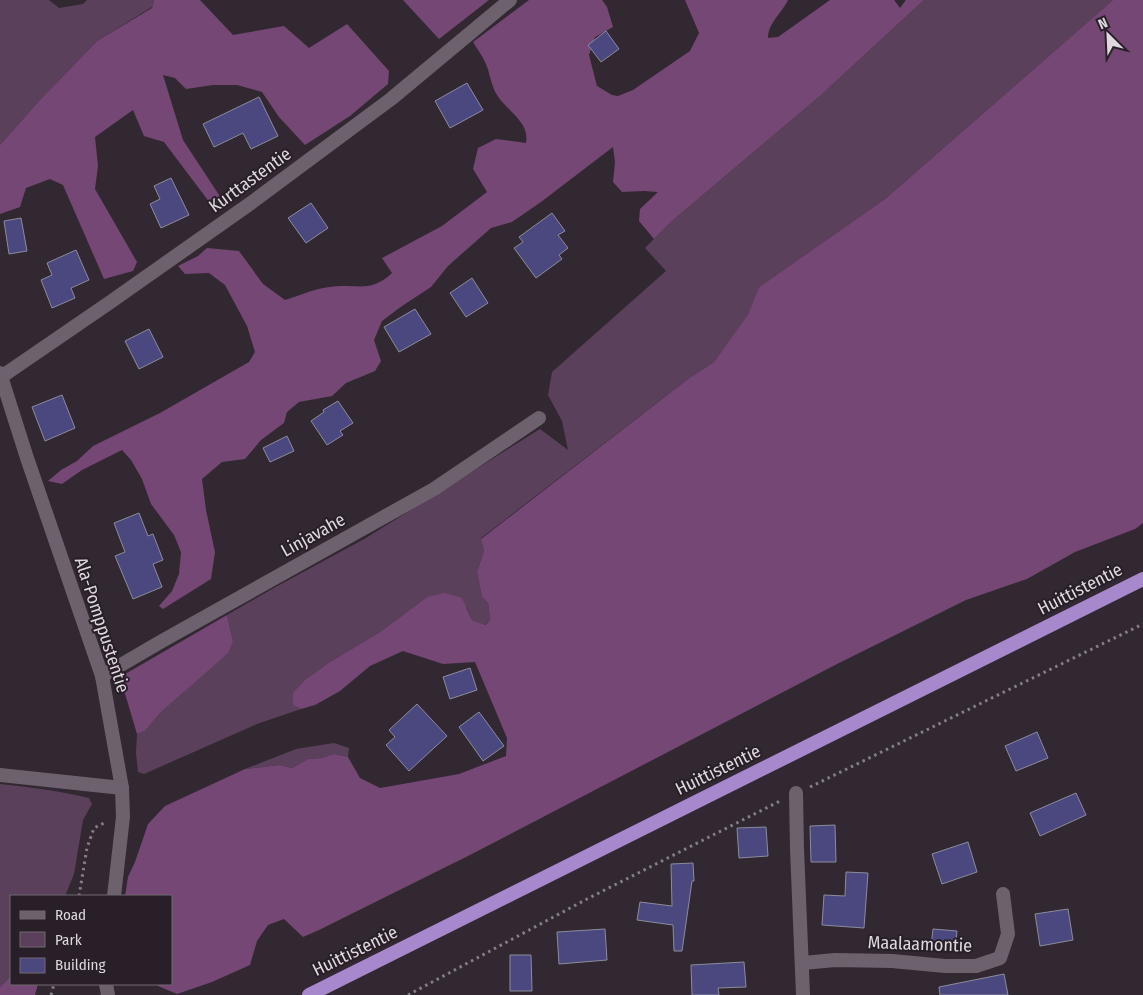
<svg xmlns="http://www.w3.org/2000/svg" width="1143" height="995" viewBox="0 0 1143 995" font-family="'Fira Sans Condensed',sans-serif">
  <rect width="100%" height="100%" fill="#322832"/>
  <!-- green -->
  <g fill="#5b405b">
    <polygon points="0,0 49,0 59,8 83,4 87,0 154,0 152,7 97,41 38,102 0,145"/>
    <polygon points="924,0 1113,0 885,199 759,287 749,315 714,362 688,379 481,538 484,551 477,572 482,597 488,603 490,620 484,625 472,620 467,608 427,597 380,632 330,662 306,679 293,705 301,709 257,724 144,774 138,772 136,753 137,734 145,731 160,713 188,688 233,641 227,615 272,589 366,538 540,429 568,450 562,421 548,395 552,372 666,271 645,248 672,221 820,96"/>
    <polygon points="334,743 349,748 348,757 334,754 322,758 308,759 292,768 280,765 245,769 296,749"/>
    <path d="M 0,784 C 30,787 59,791 89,798 L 92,804 L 83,820 L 74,874 L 65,896 L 11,896 L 11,976 L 0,987 Z"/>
  </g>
  <!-- forest -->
  <g fill="#754774">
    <polygon points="154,0 200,0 233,35 284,26 309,48 347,24 389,71 388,84 350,116 305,145 279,117 262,92 237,85 213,85 186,89 175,78 163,75 183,140 221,198 213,207 164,142 144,136 133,110 95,137 98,166 95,189 137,262 133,271 104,279 63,185 50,179 26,188 20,207 0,214 0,145 38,102 97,41 152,8"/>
    <polygon points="403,0 489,0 439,39"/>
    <path d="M 529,0 L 602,0 L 607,7 L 613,27 L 595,37 L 589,55 L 597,86 L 612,95 L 618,96 L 633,90 L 690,51 L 699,33 L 685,0 L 788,0 C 782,13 768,23 768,38 L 778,37 L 830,0 L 894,0 L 900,8 L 906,0 L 924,0 L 820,96 L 672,221 L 654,239 L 639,221 L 640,209 L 658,192 L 644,191 L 622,192 L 613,182 L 615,162 L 613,147 L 541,202 L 512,222 L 491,228 L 448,266 L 431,287 L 402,306 L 382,321 L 374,340 L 381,361 L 375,371 L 346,383 L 332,396 L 299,402 L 287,412 L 284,423 L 261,440 L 245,459 L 222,462 L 202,479 L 206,510 L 215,552 L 211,579 L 163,609 L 159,606 L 172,591 L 179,574 L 181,552 L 174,535 L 151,504 L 142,479 L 131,460 L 122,450 L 82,470 L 62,484 L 48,481 L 61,470 L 77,461 L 93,446 L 160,413 L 249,362 L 255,352 L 247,326 L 225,285 L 209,273 L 185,274 L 178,266 L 198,256 L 207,248 L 239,251 L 263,284 L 285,300 C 299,296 315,288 330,287 C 357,283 370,294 392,273 L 382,258 L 442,226 L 487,192 L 473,169 L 478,148 L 496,139 L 526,143 C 530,122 507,111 497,95 C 491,86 490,72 485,62 C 482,55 477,49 473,42 Z"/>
    <polygon points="1113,0 1143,0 1143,523 1135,529 1075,552 1027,579 966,600 837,664 470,855 319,930 303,937 284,919 268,925 257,941 250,965 212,982 177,994 158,986 156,984 171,984 171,896 125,896 128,877 135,862 148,824 165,806 245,769 280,765 292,768 308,759 322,758 334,754 348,757 360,778 380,788 459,774 506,756 507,738 475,662 443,664 403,651 370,666 340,691 315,705 301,709 293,705 293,693 306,679 330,662 380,632 427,597 445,593 462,598 472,620 485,625 490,620 488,603 482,597 477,572 484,551 481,539 688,379 714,362 748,315 759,287 885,199"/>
    <polygon points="227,615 233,641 228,653 160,713 145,731 137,734 120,677"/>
    <polygon points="11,976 11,984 38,984 35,995 0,995 0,987"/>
  </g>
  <!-- building -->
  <g fill="#4b487f" stroke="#8c8c9b">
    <polygon points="606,31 619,49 601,62 588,45"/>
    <polygon points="467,83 483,110 450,128 435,101"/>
    <polygon points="259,97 278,136 251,149 243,133 214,147 203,124"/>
    <polygon points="171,178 189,215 161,228 150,204 160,199 154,186"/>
    <polygon points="311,203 328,228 306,243 288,218"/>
    <polygon points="552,213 565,231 558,235 568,248 559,255 562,259 536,278 514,248 523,242 519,237"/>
    <polygon points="21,218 27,251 9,254 4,221"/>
    <polygon points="76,250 89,280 71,288 75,298 52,308 41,280 52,275 47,263"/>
    <polygon points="472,278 488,303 466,317 450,293"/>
    <polygon points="415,309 431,334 399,352 384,327"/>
    <polygon points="149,329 163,357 139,369 125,341"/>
    <polygon points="62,395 75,428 45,441 32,407"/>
    <polygon points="338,401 353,423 340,431 343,435 327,445 311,421 324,412 323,410"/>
    <polygon points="287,436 294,451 270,462 263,448"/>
    <polygon points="139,513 148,536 153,534 163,560 153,564 162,587 133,599 115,556 125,552 114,523"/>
    <polygon points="470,668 477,690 450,699 443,677"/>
    <polygon points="417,704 447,736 409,771 386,745 395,737 389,730"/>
    <polygon points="479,712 504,746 483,761 459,727"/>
    <polygon points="1037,732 1048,758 1016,771 1005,746"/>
    <polygon points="1076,793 1086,815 1040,836 1030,813"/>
    <polygon points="835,825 836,862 811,862 810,826"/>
    <polygon points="766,827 768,856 739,858 737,828"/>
    <polygon points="968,842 977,872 942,884 932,854"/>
    <polygon points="693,863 694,881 692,881 682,951 674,951 673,925 637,920 640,902 672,906 671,864"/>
    <polygon points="846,872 868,873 864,928 822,925 824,895 845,896"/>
    <polygon points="1068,909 1073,940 1040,946 1035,914"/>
    <polygon points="605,929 607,960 559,964 557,932"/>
    <polygon points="933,929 957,931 955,950 931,947"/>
    <polygon points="510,955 531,955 532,991 510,991"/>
    <polygon points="744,962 746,987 718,988 719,995 692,995 691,965"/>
    <polygon points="1004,974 1008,995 940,995 939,987"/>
  </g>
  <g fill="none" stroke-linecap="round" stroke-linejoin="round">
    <!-- path -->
    <g stroke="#867e86" stroke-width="3" stroke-dasharray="2.5 4" stroke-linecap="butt">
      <polyline points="810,787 1143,624"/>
      <polyline points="79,896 87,848 94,828 106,822"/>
      <polyline points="51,995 54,984"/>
      <polyline points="408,995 587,899 780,801"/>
    </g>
    <!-- minor -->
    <g stroke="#6c616c" stroke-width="14">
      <polyline points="0,373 27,458 102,676 122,788 123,817 114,896"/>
      <polyline points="1,377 109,303 251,203 391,99 510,0"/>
      <polyline points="102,676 162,641 434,489 539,418"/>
      <polyline points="0,775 122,788"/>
      <polyline points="796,793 797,849 803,995"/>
      <polyline points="803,963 835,960 892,961 945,966 976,966 1000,958 1008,934 1003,894"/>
      <polyline points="106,984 108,995"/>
    </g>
    <!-- trunk -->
    <polyline stroke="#a888cc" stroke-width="14" points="309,995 1143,579"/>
  </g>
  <g text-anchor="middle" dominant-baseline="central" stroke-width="4" stroke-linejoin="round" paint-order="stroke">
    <!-- street labels -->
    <g font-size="18" fill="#dfd9df" stroke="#281f28">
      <text transform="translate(250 180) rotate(-36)">Kurttastentie</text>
      <text transform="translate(313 535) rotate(-29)">Linjavahe</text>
      <text transform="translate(1080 589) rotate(-27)">Huittistentie</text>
      <text transform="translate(102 625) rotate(72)">Ala-Pomppustentie</text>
      <text transform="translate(718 770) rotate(-26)">Huittistentie</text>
      <text transform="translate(920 944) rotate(2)">Maalaamontie</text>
      <text transform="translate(355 951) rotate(-26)">Huittistentie</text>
    </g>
  </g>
  <!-- legend -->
  <rect x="10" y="895" width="162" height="90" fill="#281f28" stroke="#716971"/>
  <rect x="20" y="911" width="25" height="8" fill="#6c616c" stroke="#716971"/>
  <text x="55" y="920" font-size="15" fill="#dfd9df">Road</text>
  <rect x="20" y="932" width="25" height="15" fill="#5b405b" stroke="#716971"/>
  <text x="55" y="945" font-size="15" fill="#dfd9df">Park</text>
  <rect x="20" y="958" width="25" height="15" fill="#4b487f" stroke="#716971"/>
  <text x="55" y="970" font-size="15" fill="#dfd9df">Building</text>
  <!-- north arrow -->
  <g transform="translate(1108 35) rotate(336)" stroke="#281f28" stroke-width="4" paint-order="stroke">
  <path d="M0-4L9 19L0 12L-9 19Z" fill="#dfd9df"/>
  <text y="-8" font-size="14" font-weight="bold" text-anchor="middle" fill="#dfd9df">N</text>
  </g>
</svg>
